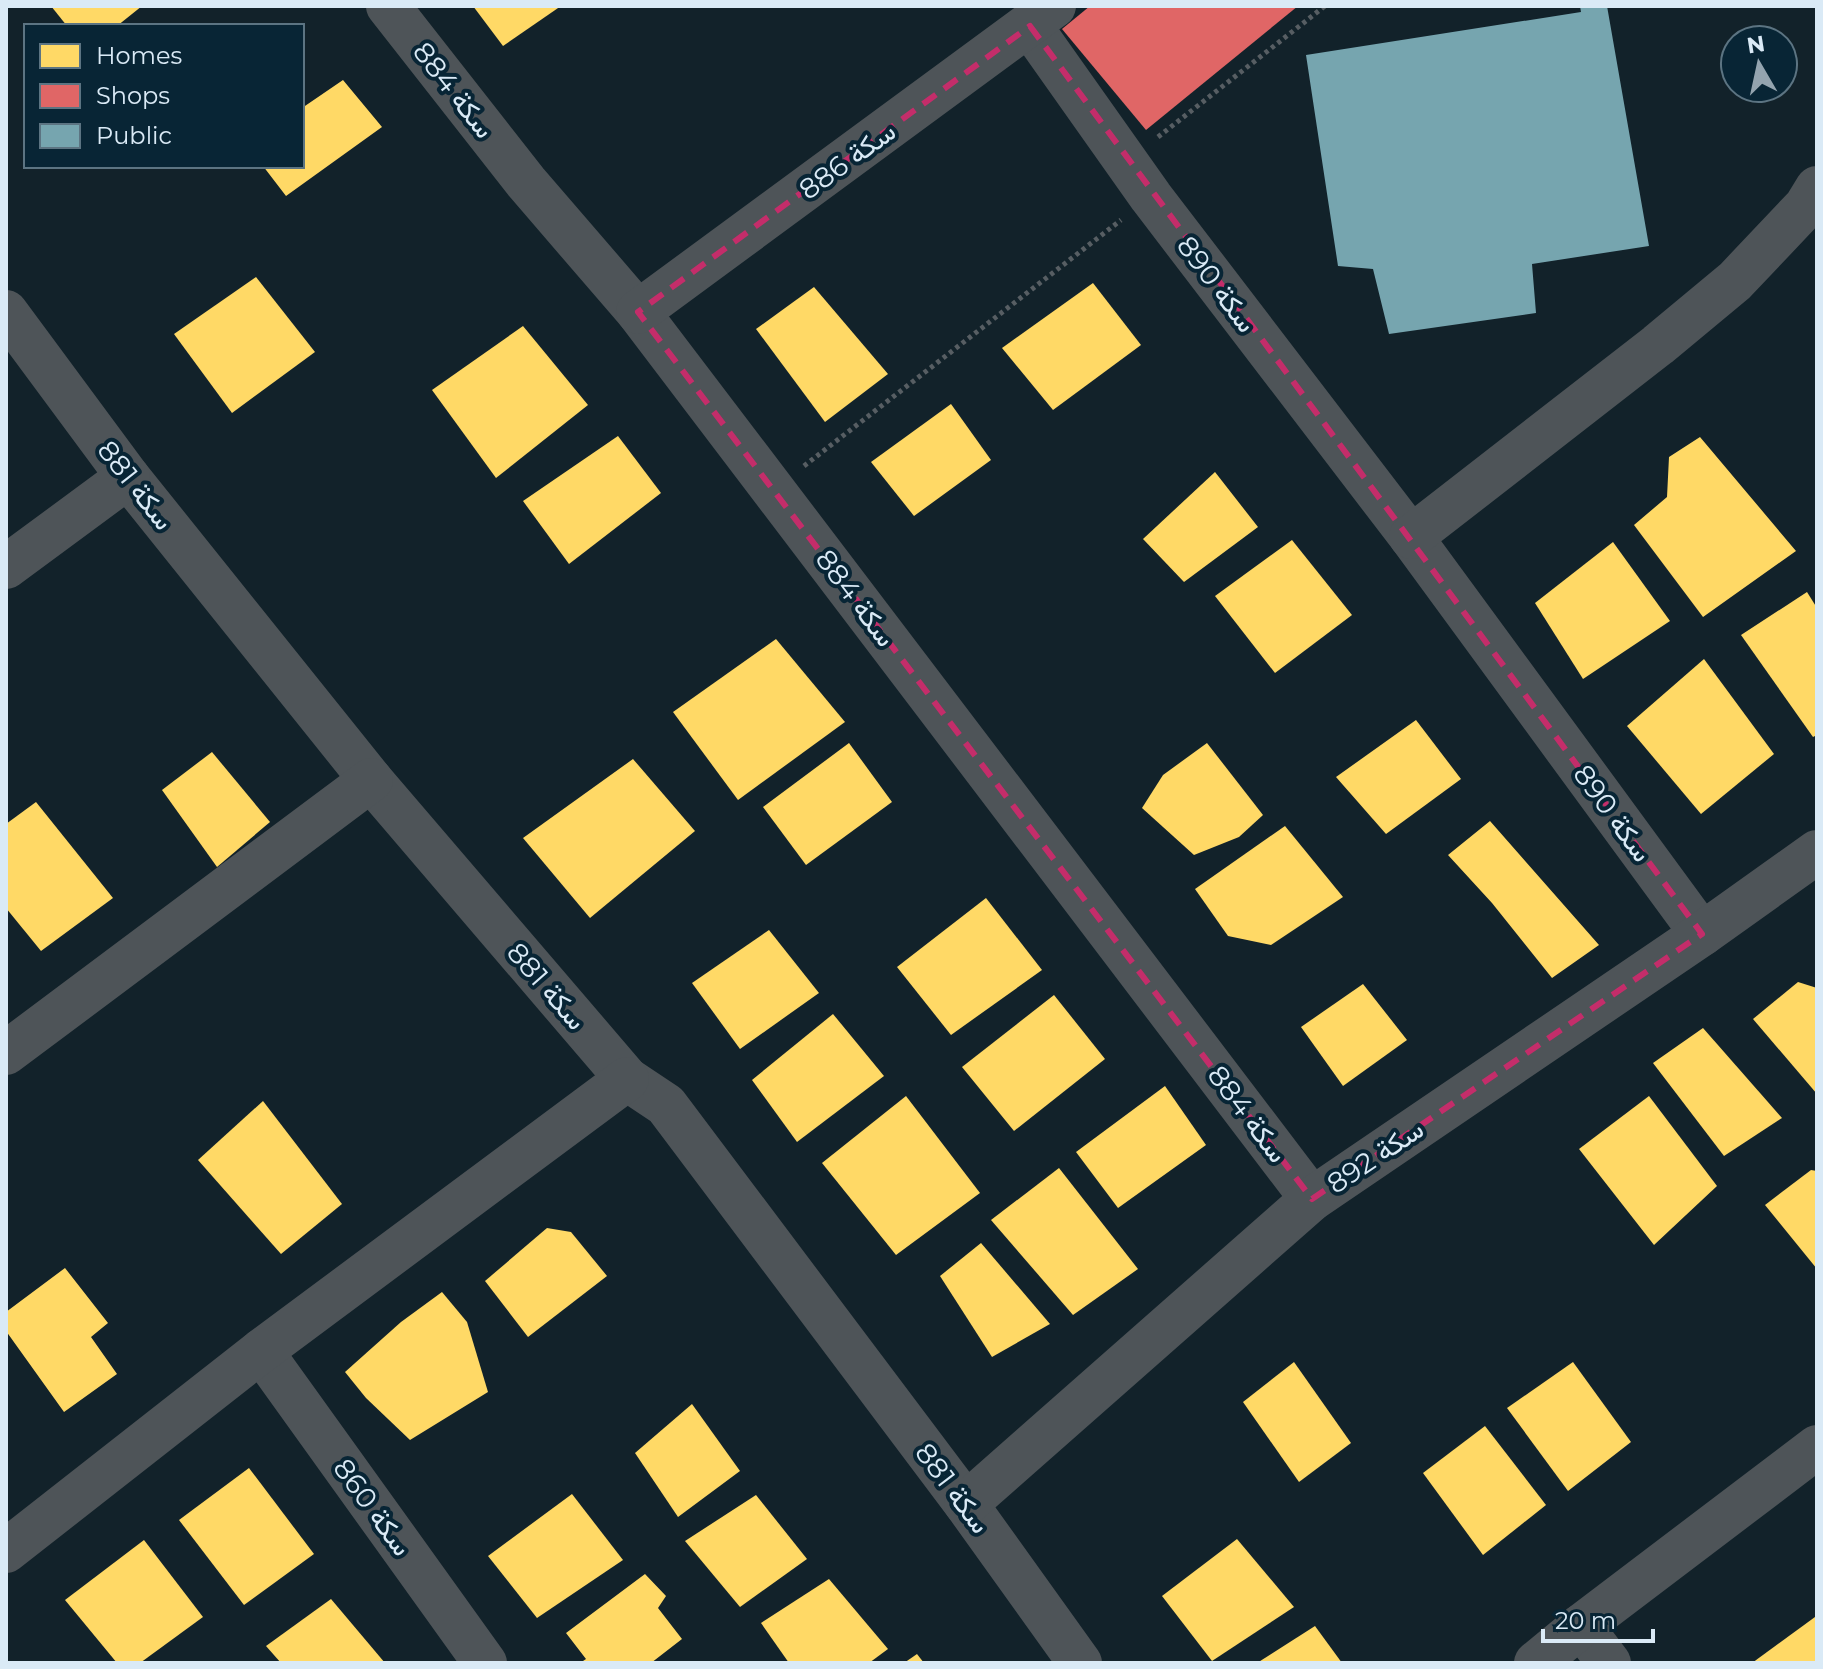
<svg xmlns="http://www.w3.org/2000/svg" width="1823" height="1669" viewBox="0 0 1823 1669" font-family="Montserrat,Vazirmatn,sans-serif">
  <rect width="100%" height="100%" fill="#12222a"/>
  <!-- homes -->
  <g fill="#ffd966">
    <polygon points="51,6 142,6 117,26 67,26"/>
    <polygon points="473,6 561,6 503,46"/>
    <polygon points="343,80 382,127 286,196 263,166 302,166 302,108"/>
    <polygon points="256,277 315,352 232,413 174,334"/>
    <polygon points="1093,283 1141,345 1053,410 1002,348"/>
    <polygon points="814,287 888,374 825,422 756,329"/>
    <polygon points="523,326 588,405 496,478 432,390"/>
    <polygon points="951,404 991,460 914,516 871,462"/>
    <polygon points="618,436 661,493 569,564 523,501"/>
    <polygon points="1700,437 1796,551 1703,617 1634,525 1667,497 1669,457"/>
    <polygon points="1215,472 1258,527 1184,582 1143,539"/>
    <polygon points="1292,540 1352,615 1275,673 1215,596"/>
    <polygon points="1613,542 1670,621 1583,679 1535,603"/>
    <polygon points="1807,592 1817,608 1817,735 1813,737 1741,635"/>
    <polygon points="776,639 845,722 738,800 673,712"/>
    <polygon points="1704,659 1774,754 1701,814 1627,726"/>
    <polygon points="1416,720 1461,779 1386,834 1336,777"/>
    <polygon points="849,743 892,802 806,865 763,807"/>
    <polygon points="1207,743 1263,815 1239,837 1194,855 1142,808 1163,775"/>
    <polygon points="212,752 270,822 217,867 162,790"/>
    <polygon points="633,759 695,831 590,918 523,838"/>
    <polygon points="36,802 113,898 41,951 6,908 6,824"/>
    <polygon points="1490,821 1599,945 1552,978 1492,903 1448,855"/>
    <polygon points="1285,826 1343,897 1271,945 1228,936 1195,889"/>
    <polygon points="986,898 1042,970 951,1035 897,967"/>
    <polygon points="769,930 819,993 740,1049 692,983"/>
    <polygon points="1798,982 1817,988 1817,1094 1753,1019"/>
    <polygon points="1363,984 1407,1040 1343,1086 1301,1027"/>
    <polygon points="1054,995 1105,1059 1014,1131 962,1067"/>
    <polygon points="833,1014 884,1076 797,1142 752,1080"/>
    <polygon points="1703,1028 1782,1118 1724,1156 1653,1063"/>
    <polygon points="1165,1086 1206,1145 1118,1208 1076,1152"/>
    <polygon points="906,1096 980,1193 896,1255 822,1163"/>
    <polygon points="1649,1096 1717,1186 1654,1245 1579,1149"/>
    <polygon points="263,1101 342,1204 281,1254 198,1160"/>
    <polygon points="1059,1168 1138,1269 1073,1315 991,1220"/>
    <polygon points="1811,1170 1817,1171 1817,1269 1765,1205"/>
    <polygon points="547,1228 571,1232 607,1276 528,1337 485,1281"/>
    <polygon points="981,1243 1050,1324 992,1357 940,1276"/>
    <polygon points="65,1268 108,1323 91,1337 117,1374 64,1412 6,1331 6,1312"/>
    <polygon points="442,1292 467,1322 488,1392 410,1440 366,1398 345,1372 401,1322"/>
    <polygon points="1294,1362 1351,1443 1299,1482 1243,1402"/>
    <polygon points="1573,1362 1631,1442 1568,1491 1507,1408"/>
    <polygon points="692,1404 740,1471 678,1517 635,1453"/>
    <polygon points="1485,1426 1546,1505 1483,1555 1423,1473"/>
    <polygon points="249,1468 314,1554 244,1605 179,1520"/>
    <polygon points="572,1494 623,1560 537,1618 488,1556"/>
    <polygon points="756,1495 807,1559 740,1607 685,1541"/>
    <polygon points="1237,1539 1294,1607 1212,1661 1162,1596"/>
    <polygon points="144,1540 203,1617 140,1663 117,1663 65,1600"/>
    <polygon points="645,1574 666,1596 658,1608 682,1639 651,1663 580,1663 586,1659 566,1633"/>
    <polygon points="829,1579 888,1649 869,1663 789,1663 761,1623"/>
    <polygon points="331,1599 385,1663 281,1663 266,1646"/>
    <polygon points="1815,1617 1817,1620 1817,1663 1752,1663"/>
    <polygon points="1315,1626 1342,1663 1257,1663"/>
    <polygon points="917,1654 924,1663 904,1663"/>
  </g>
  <!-- shops -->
  <polygon fill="#e06666" points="1090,6 1298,6 1146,130 1062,29"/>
  <!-- public -->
  <polygon fill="#76a5af" points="1580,6 1607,6 1649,246 1532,264 1536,313 1389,334 1373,269 1338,266 1306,55 1581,12"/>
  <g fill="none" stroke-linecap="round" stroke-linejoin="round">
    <!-- path -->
    <g stroke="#575e63" stroke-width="5" stroke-dasharray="4 4" stroke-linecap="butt">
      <polyline points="1158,137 1325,6"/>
      <polyline points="804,466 1121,220"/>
    </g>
    <!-- minor -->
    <g stroke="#4e5458" stroke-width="44">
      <polyline points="388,6 526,182 638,312 1312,1199"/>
      <polyline points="1030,26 1151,197 1411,537 1702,934"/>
      <polyline points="6,312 128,477 371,780 627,1079 666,1105 966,1504 1080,1663"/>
      <polyline points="638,312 1054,6"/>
      <polyline points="1411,537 1658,345 1735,281 1806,206 1817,188"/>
      <polyline points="6,567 128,477"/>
      <polyline points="6,1053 371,780"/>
      <polyline points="261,1351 485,1663"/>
      <polyline points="966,1504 1312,1199 1702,934 1817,852"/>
      <polyline points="6,1551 261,1351 627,1079"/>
      <polyline points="1581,1626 1609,1663"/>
      <polyline points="1536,1663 1581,1626 1817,1447"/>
    </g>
  </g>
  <!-- marked area -->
  <path fill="none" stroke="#c42d6a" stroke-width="6" stroke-dasharray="16 10" stroke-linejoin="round" d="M 1030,26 L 1702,934 L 1312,1199 L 638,312 Z"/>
  <g text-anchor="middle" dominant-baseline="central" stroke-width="8" stroke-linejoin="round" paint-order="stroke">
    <!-- street labels -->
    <g font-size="28" fill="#daeaf6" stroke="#082535">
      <text transform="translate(454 90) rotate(52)">سكة 884</text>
      <text transform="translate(847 160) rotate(-36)">سكة 886</text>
      <text transform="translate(1217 284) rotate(53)">سكة 890</text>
      <text transform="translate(136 485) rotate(52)">سكة 881</text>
      <text transform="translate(856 598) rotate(53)">سكة 884</text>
      <text transform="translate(1613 813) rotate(54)">سكة 890</text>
      <text transform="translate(547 986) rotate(49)">سكة 881</text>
      <text transform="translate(1248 1114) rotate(53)">سكة 884</text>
      <text transform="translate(1375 1156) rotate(-34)">سكة 892</text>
      <text transform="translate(953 1488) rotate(53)">سكة 881</text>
      <text transform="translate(373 1507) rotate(54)">سكة 860</text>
    </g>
  </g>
  <!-- border -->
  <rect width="1823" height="1669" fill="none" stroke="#daeaf6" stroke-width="16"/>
  <!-- legend -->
  <rect x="24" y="24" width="280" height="144" fill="#082535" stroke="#5c7482" stroke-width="2"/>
  <rect x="40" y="44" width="40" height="24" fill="#ffd966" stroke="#5c7482" stroke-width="2"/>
  <text x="96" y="64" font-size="24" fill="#daeaf6">Homes</text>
  <rect x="40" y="84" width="40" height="24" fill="#e06666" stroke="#5c7482" stroke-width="2"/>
  <text x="96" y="104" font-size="24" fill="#daeaf6">Shops</text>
  <rect x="40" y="124" width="40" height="24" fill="#76a5af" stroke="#5c7482" stroke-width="2"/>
  <text x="96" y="144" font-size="24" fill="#daeaf6">Public</text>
  <!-- north arrow -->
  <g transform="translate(1759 64) rotate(351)"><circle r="38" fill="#082535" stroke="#5c7482" stroke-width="2"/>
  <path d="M0-6L14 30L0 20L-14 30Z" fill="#94a4af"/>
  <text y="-12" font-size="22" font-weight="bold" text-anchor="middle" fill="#daeaf6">N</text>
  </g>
  <!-- scale -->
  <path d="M1543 1629v12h110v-12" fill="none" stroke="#daeaf6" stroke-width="4"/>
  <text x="1555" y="1629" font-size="24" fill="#daeaf6" stroke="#082535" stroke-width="6" paint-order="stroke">20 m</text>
</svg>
